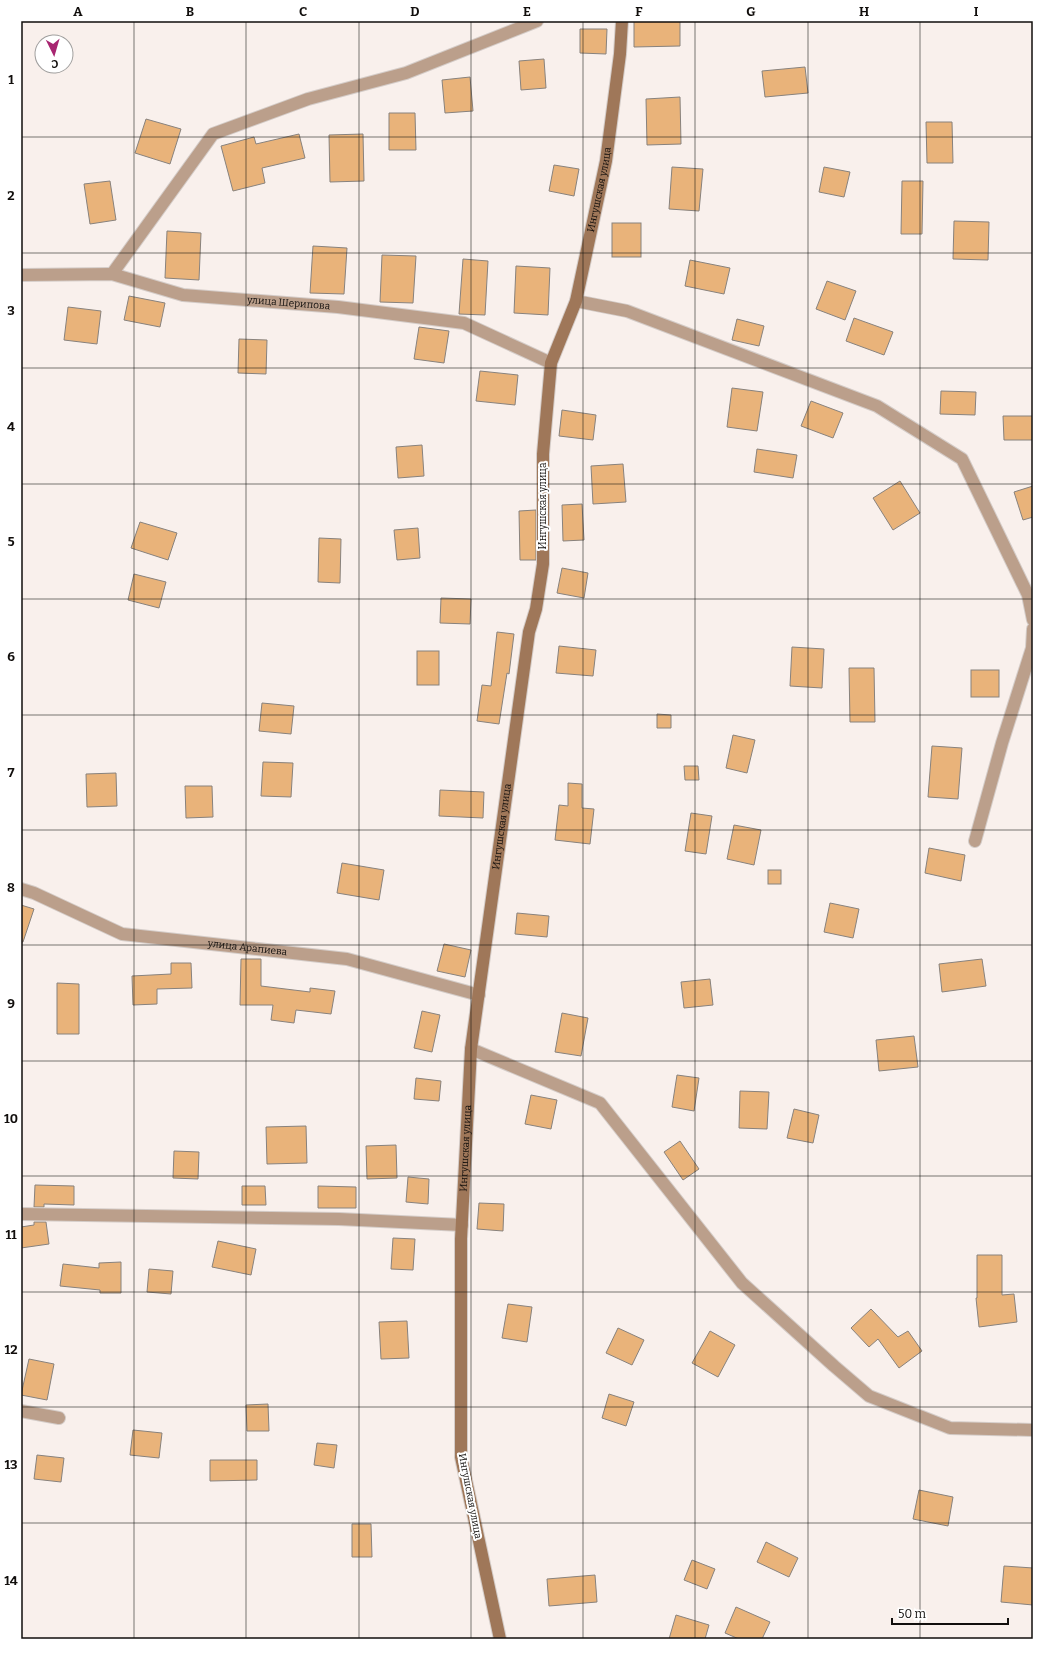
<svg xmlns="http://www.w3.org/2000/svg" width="1054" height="1660" viewBox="0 0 1054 1660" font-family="Bitter,serif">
  <rect width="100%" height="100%" fill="#f9f0ec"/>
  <!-- building -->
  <g fill="#e9b37a" stroke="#88827d">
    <polygon points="634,21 680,21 680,46 634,47"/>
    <polygon points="580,29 607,29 606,54 580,53"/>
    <polygon points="544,59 546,88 521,90 519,61"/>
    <polygon points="805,67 808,93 765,97 762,71"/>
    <polygon points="470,77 473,111 445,113 442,80"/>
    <polygon points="680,97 681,144 647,145 646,99"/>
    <polygon points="389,113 415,113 416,150 389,150"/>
    <polygon points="146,119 181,129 170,164 135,153"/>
    <polygon points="926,122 952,122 953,163 927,163"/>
    <polygon points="299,134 305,158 262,168 265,183 233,191 221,146 254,137 256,144"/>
    <polygon points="363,134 364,181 330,182 329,135"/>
    <polygon points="554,165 579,169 574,196 549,191"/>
    <polygon points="672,167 703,169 699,211 669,209"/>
    <polygon points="824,167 850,172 844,197 819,192"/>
    <polygon points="110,181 116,220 90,224 84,184"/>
    <polygon points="902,181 923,181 922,234 901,234"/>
    <polygon points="954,221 989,222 988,260 953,259"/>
    <rect x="612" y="223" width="29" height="34"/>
    <polygon points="167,231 201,233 199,280 165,278"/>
    <polygon points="313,246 347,248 344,294 310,293"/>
    <polygon points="382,255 416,256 413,303 380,302"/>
    <polygon points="463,259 488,261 485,315 459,314"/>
    <polygon points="690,260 730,268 724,294 685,286"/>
    <polygon points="516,266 550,268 548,315 514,313"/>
    <polygon points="827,281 856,291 845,320 816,309"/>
    <polygon points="129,296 165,303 160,327 124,320"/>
    <polygon points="68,307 101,311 97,344 64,340"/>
    <polygon points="854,318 893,332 884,355 846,341"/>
    <polygon points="737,319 764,326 759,346 732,340"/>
    <polygon points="419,327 449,331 444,363 414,359"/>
    <polygon points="239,339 267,340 266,374 238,373"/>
    <polygon points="480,371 518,375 515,405 476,401"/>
    <polygon points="732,388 763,392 757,431 727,427"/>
    <polygon points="941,391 976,392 975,415 940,414"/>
    <polygon points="811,401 843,413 833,438 801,426"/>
    <polygon points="562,410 596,415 593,440 559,436"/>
    <polygon points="1003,416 1033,416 1033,440 1004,440"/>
    <polygon points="422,445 424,476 398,478 396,447"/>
    <polygon points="757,449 797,455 793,478 754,472"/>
    <polygon points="623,464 626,502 593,504 591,466"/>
    <polygon points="900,481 920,513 893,530 873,498"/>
    <polygon points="1033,486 1033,517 1023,520 1014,492"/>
    <polygon points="582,504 584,540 563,541 562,505"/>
    <polygon points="536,510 536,560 520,560 519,511"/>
    <polygon points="140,522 177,533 168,560 131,548"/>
    <polygon points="418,528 420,558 397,560 394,530"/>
    <polygon points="319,538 341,539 340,583 318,582"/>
    <polygon points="562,568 588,573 584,598 557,593"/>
    <polygon points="134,574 166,582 159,608 128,600"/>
    <polygon points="441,598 471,599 470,624 440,623"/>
    <polygon points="497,632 514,634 509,674 507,673 499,724 477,721 482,685 491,686"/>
    <polygon points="559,646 596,650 593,676 556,673"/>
    <polygon points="792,647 824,649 822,688 790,686"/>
    <rect x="417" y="651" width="22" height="34"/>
    <polygon points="849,668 874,668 875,722 850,722"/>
    <rect x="971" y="670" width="28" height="27"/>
    <polygon points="262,703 294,706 291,734 259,731"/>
    <polygon points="657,714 671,715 671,728 657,728"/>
    <polygon points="733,735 755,740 747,773 726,768"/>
    <polygon points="932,746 962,748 958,799 928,797"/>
    <polygon points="263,762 293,763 291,797 261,796"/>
    <polygon points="684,766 698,766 699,780 685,780"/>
    <polygon points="116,773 117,806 87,807 86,774"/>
    <polygon points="568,783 582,784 582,808 594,809 590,844 555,840 559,805 568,806"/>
    <polygon points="185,786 212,786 213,817 186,818"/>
    <polygon points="440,790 484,792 483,818 439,816"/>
    <polygon points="691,813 712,816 706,854 685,851"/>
    <polygon points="734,825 761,830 754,865 727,859"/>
    <polygon points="929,848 965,855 961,881 925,873"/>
    <polygon points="342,863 384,870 379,900 337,893"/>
    <rect x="768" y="870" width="13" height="14"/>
    <polygon points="830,903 859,909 853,938 824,932"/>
    <polygon points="21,905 34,909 23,942 21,942"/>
    <polygon points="517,913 549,916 547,937 515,934"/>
    <polygon points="444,944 471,950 465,977 437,971"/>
    <polygon points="241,959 261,959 261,986 310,992 310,988 335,991 331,1014 296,1010 294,1023 271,1020 273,1005 240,1005"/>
    <polygon points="982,959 986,986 942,992 939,964"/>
    <polygon points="171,963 191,963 192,988 157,989 157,1004 133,1005 132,976 171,974"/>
    <polygon points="710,979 713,1005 684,1008 681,982"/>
    <polygon points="57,983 79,984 79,1034 57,1034"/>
    <polygon points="422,1011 440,1015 432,1052 414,1048"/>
    <polygon points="562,1013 588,1018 581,1056 555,1052"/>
    <polygon points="914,1036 918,1067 879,1071 876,1040"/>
    <polygon points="677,1075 699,1078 694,1111 672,1107"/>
    <polygon points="416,1078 441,1081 439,1101 414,1099"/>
    <polygon points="740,1091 769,1092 767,1129 739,1128"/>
    <polygon points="531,1095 557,1100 551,1129 525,1124"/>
    <polygon points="794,1109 819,1115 813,1143 787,1138"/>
    <polygon points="306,1126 307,1163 267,1164 266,1127"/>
    <polygon points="680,1141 699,1169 683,1180 664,1152"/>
    <polygon points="396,1145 397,1178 367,1179 366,1146"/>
    <polygon points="174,1151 199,1152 198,1179 173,1178"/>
    <polygon points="408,1177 429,1179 428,1204 406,1202"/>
    <polygon points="35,1185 74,1186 74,1205 44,1204 44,1207 34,1207"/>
    <polygon points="242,1186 265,1186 266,1205 242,1205"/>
    <polygon points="318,1186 356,1187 356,1208 318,1208"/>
    <polygon points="479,1203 504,1204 503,1231 477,1229"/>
    <polygon points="34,1222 46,1222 49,1244 21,1248 21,1227 34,1225"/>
    <polygon points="393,1238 415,1239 413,1270 391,1269"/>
    <polygon points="218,1241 256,1249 251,1275 212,1267"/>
    <polygon points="977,1255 1002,1255 1002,1295 1014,1294 1017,1322 979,1327 976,1298 977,1298"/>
    <polygon points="121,1262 121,1293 100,1293 100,1290 60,1286 63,1264 99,1268 99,1263"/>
    <polygon points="149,1269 173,1271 171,1294 147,1292"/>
    <polygon points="508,1304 532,1307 527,1342 502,1338"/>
    <polygon points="871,1309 898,1337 908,1331 922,1351 899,1368 878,1339 869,1347 851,1328"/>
    <polygon points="407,1321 409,1358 381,1359 379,1322"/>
    <polygon points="618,1328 644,1340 632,1365 606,1353"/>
    <polygon points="710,1331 735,1345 718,1377 692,1363"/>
    <polygon points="29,1359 54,1364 47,1400 21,1395"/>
    <polygon points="609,1394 634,1402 626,1426 602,1418"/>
    <polygon points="268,1404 269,1431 247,1431 246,1405"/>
    <polygon points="133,1430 162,1433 159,1458 130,1455"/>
    <polygon points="317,1443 337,1445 334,1468 314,1465"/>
    <polygon points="37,1455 64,1458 61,1482 34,1479"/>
    <polygon points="210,1460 257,1460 257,1480 210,1481"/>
    <polygon points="919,1490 953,1497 948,1526 913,1519"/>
    <polygon points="352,1524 371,1524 372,1557 352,1557"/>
    <polygon points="766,1542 798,1558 789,1577 757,1562"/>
    <polygon points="692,1560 715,1569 707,1589 684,1580"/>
    <polygon points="1004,1566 1033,1568 1033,1605 1001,1602"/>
    <polygon points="595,1575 597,1602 549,1606 547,1579"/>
    <polygon points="736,1607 770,1622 762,1639 739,1639 725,1633"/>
    <polygon points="676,1615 709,1625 705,1639 669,1639"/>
  </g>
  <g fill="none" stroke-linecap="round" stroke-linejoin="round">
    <!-- street casing -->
    <g stroke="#d4ccc8" stroke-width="14">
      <g id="street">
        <polyline points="112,274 213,134 308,99 406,73 537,21"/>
        <path id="s1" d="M 21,275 L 112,274 L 183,295 L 338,307 L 464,323 L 551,363"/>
        <polyline points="576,301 627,311 877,406 962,459 1028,595 1033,620"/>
        <polyline points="975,841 1002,743 1032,648 1033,629"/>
        <path id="s2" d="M 21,889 L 34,893 L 122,934 L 347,959 L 479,995"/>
        <polyline points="471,1049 600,1103 742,1283 834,1366 869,1396 950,1428 1033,1430"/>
        <polyline points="21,1214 339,1219 462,1225"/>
        <polyline points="21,1411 59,1418"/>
      </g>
    </g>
    <!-- secondary casing -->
    <g stroke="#d4ccc8" stroke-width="14">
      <g id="secondary">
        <path id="s3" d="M 500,1639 L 461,1457 L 461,1239 L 471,1049 L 529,632 L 536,609 L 543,564 L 543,454 L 551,363 L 576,301 L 606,161 L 620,54 L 622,21"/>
      </g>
    </g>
    <!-- street -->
    <use href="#street" stroke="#bb9f8b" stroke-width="12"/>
    <!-- secondary -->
    <use href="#secondary" stroke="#9f7759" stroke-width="12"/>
  </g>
  <!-- grid -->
  <path fill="none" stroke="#110e0c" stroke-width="1" stroke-opacity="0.55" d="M 134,21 L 134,1639M 246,21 L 246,1639M 359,21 L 359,1639M 471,21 L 471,1639M 583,21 L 583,1639M 695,21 L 695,1639M 808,21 L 808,1639M 920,21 L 920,1639M 21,137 L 1033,137M 21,253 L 1033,253M 21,368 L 1033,368M 21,484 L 1033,484M 21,599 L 1033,599M 21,715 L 1033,715M 21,830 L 1033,830M 21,945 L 1033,945M 21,1061 L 1033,1061M 21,1176 L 1033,1176M 21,1292 L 1033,1292M 21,1407 L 1033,1407M 21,1523 L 1033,1523"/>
  <g text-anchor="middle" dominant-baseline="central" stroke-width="4" stroke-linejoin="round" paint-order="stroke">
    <!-- street labels -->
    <g font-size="10" fill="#110e0c" stroke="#fff">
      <text stroke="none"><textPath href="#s3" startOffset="1467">Ингушская улица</textPath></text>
      <text stroke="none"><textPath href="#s1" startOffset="271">улица Шерипова</textPath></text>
      <text transform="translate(543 506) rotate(-90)">Ингушская улица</text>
      <text stroke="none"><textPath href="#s3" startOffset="819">Ингушская улица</textPath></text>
      <text stroke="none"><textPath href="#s2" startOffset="237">улица Арапиева</textPath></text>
      <text stroke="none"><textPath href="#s3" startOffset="495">Ингушская улица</textPath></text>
      <text transform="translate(470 1496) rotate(79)">Ингушская улица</text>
    </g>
  </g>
  <!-- border -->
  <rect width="1054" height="1660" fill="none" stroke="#ffffff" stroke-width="44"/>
  <!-- north arrow -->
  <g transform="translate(54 54) rotate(175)"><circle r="19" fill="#ffffff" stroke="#a09f9e"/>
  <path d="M0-3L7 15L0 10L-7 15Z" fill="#a82571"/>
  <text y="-6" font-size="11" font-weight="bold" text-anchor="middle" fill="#110e0c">С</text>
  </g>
  <!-- scale -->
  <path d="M892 1618v6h116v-6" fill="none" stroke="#110e0c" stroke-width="2"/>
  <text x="898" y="1618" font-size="12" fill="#110e0c" stroke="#ffffff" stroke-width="3" paint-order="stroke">50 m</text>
  <rect x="22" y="22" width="1010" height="1616" fill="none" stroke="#110e0c" stroke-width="1.5"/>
  <g font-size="13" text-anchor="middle" font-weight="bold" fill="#110e0c">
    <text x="78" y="16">A</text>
    <text x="190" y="16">B</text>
    <text x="303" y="16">C</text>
    <text x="415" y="16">D</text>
    <text x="527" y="16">E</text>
    <text x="639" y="16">F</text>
    <text x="751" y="16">G</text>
    <text x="864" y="16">H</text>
    <text x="976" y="16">I</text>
    <text x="11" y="84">1</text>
    <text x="11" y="200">2</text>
    <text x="11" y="315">3</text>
    <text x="11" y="431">4</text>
    <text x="11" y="546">5</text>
    <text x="11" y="661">6</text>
    <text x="11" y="777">7</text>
    <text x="11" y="892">8</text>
    <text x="11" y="1008">9</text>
    <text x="11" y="1123">10</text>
    <text x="11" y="1239">11</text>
    <text x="11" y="1354">12</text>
    <text x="11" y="1469">13</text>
    <text x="11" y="1585">14</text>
  </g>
</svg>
